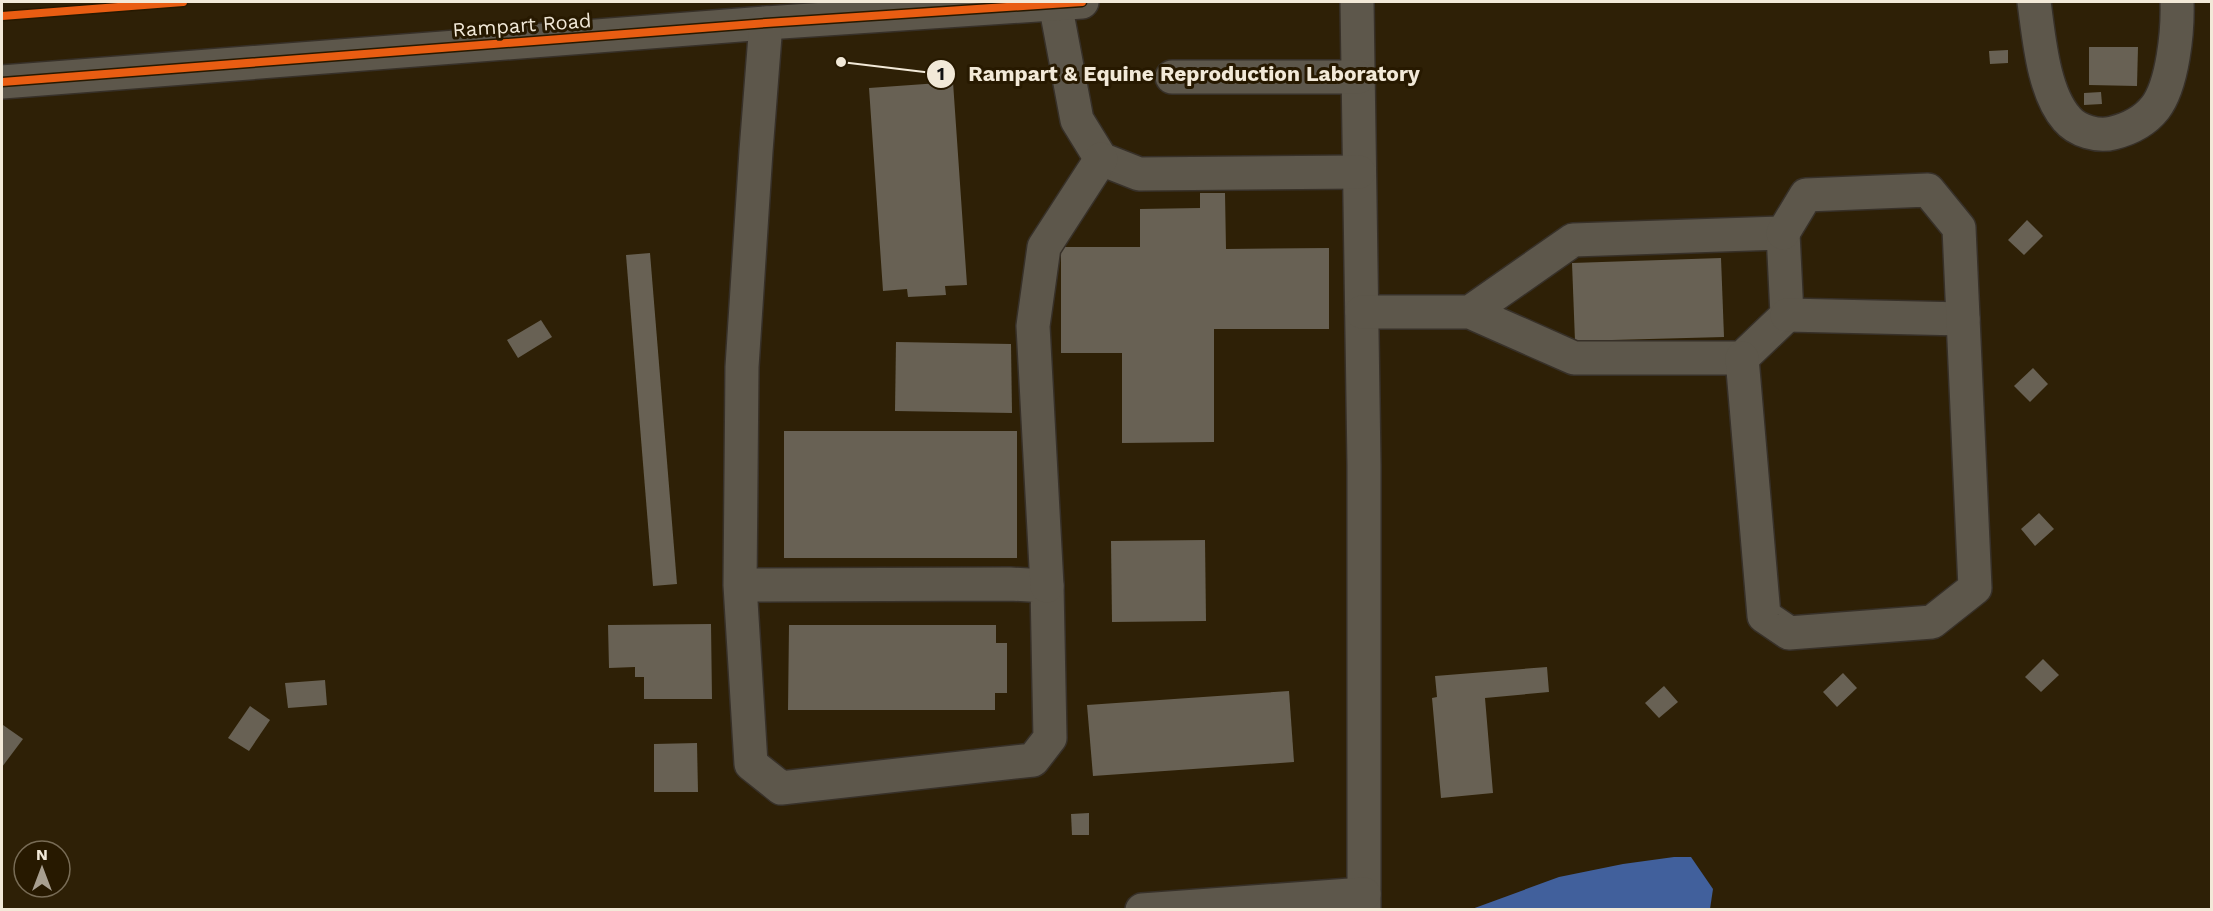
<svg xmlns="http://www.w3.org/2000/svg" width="2213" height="911" viewBox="0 0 2213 911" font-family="'Work Sans',sans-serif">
  <rect width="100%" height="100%" fill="#1e1609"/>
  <!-- built -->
  <path fill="#2e2006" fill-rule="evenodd" d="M 2,2 L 2211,2 L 2211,909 L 2,910 ZM 24,851 L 60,851 L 60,887 L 24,887 Z"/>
  <!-- water -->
  <polygon fill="#41609c" points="1674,857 1691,857 1713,889 1710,909 1472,909 1559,877 1623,864"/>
  <!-- building -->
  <g fill="#686154">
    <polygon points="2089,47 2138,47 2137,86 2089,85"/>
    <polygon points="2008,50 2008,63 1990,64 1989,51"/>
    <polygon points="953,82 967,285 945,286 946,295 908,297 907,289 883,291 869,88"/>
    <polygon points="2101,92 2102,104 2084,105 2084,93"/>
    <polygon points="1200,193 1225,193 1226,249 1329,248 1329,329 1214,329 1214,442 1122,443 1122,353 1061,353 1061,247 1140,247 1140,209 1200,208"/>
    <polygon points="2027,220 2043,236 2024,255 2008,240"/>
    <polygon points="650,253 677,584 653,586 626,255"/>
    <polygon points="1721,258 1724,337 1575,341 1572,263"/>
    <polygon points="541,320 552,337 518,358 507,340"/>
    <polygon points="896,342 1011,344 1012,413 895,411"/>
    <polygon points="2033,368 2048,384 2030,402 2014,386"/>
    <rect x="784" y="431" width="233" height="127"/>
    <polygon points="2039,513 2054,529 2035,546 2021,529"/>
    <polygon points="1205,540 1206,621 1112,622 1111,541"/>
    <polygon points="711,624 712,699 644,699 644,677 635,677 635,667 609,668 608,625"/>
    <polygon points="789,625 996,625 996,643 1007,643 1007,693 995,693 995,710 788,710"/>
    <polygon points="2043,659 2059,675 2041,692 2025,677"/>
    <polygon points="1547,667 1549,692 1485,698 1493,793 1441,798 1432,698 1437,697 1435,676"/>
    <polygon points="1843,673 1857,688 1837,707 1823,692"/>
    <polygon points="325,680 327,705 288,708 285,683"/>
    <polygon points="1664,686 1678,702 1659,718 1645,703"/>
    <polygon points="1289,691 1294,762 1093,776 1087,705"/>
    <polygon points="250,706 270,720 249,751 228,738"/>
    <polygon points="3,725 23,739 2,767 2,727"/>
    <polygon points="697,743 698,792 654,792 654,744"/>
    <polygon points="1089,813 1089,835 1072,835 1071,814"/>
  </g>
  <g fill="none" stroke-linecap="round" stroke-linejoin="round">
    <!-- minor casing -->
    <g stroke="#373028" stroke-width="36">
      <g id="minor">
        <polyline points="1357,2 1364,465 1364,910"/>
        <path d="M 2034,2 C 2039,37 2043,92 2067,119 C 2077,131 2098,137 2113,133 C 2129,129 2144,122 2155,108 C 2173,85 2178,30 2177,2"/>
        <polyline points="1055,3 1077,120 1101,159 1139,174 1359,172"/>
        <polyline points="1172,77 1358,77"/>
        <polyline points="2,82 766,23 1082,2"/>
        <polyline points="1362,312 1470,312 1573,240 1783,233 1787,315 1742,358 1574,358 1470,312"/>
        <polyline points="1787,315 1963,319"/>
        <polyline points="1742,358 1764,616 1789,633 1932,622 1975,588 1959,228 1928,190 1806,195 1783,233"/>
        <polyline points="740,585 1010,584 1047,586 1050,738 1033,760 781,788 751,764 740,585 742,367 756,151 766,23"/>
        <polyline points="1047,586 1033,326 1044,247 1101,159"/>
        <polyline points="1142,910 1364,894"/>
      </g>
    </g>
    <!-- minor -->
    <use href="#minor" stroke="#5d574b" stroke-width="33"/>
    <!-- cycleway casing -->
    <g stroke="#271900" stroke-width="11">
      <g id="cycleway">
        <polyline points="2,16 183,2"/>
        <polyline points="2,82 766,23 1082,2"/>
      </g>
    </g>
    <!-- cycleway -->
    <use href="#cycleway" stroke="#e95d12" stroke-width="8"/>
  </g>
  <g text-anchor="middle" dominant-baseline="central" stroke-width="6" stroke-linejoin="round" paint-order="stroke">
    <!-- street labels -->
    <g font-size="20" fill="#f2e9d8" stroke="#271900">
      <text transform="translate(522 25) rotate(-4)">Rampart Road</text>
    </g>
  </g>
  <!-- callouts -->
  <path fill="none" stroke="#f2e9d8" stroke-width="2" d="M841 62L941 74"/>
  <g fill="#f2e9d8" stroke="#271900" stroke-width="2">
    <circle cx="841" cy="62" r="6"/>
    <circle cx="941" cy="74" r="15"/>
  </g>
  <g font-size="18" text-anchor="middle" font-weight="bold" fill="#111">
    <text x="941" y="80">1</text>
  </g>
  <g font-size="21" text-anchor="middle" font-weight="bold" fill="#f2e9d8" stroke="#271900" stroke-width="6" stroke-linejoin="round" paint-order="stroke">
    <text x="1194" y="81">Rampart &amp; Equine Reproduction Laboratory</text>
  </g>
  <!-- border -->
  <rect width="2213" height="911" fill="none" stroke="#f2e9d8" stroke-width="6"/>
  <!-- north arrow -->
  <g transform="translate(42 869)"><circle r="28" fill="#271900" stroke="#786c56" stroke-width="1.5"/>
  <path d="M0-4.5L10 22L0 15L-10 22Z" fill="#a89f90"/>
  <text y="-9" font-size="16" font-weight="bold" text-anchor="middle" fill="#f2e9d8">N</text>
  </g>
</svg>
